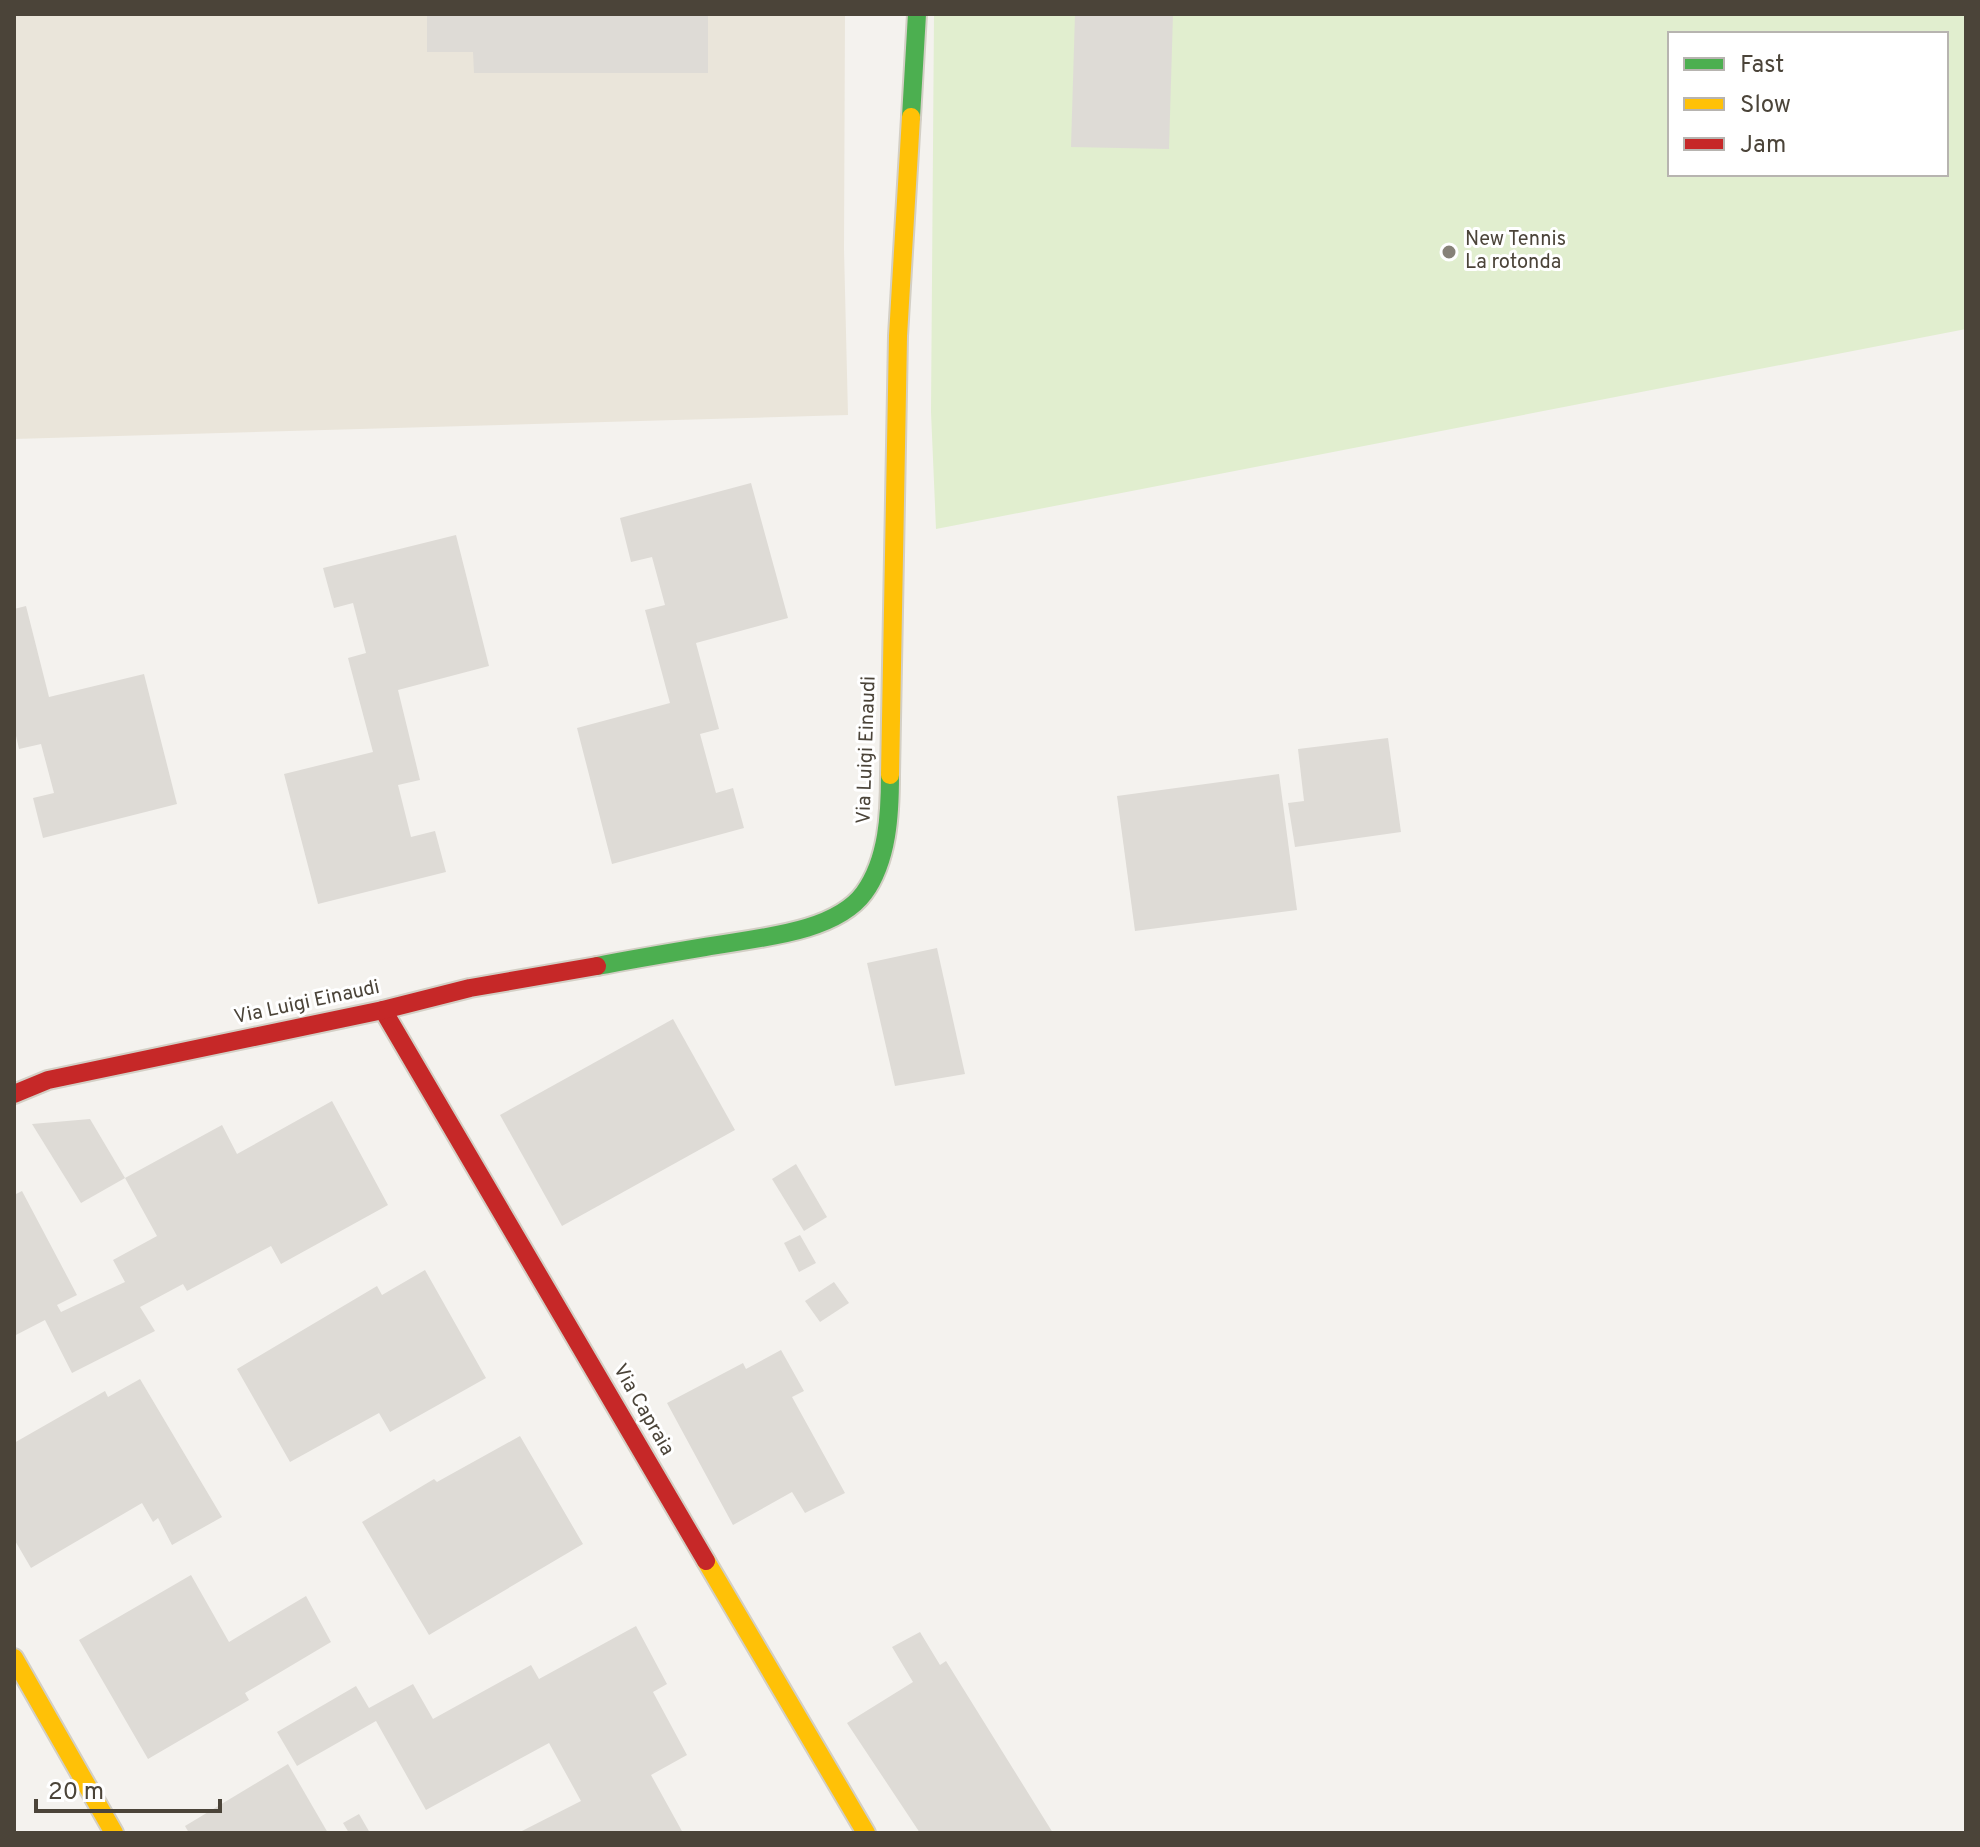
<svg xmlns="http://www.w3.org/2000/svg" width="1980" height="1847" viewBox="0 0 1980 1847" font-family="Overpass,sans-serif">
  <rect width="100%" height="100%" fill="#f4f2ee"/>
  <!-- education -->
  <polygon fill="#eae5da" points="14,14 845,14 844,249 848,415 14,439"/>
  <!-- green -->
  <path fill="#e1eecf" fill-rule="evenodd" d="M 934,14 L 1966,14 L 1966,329 L 936,529 L 931,412 ZM 1670,34 L 1946,34 L 1946,174 L 1670,174 Z"/>
  <!-- building -->
  <g fill="#dedbd6">
    <polygon points="427,14 708,14 708,73 474,73 473,52 427,52"/>
    <polygon points="1075,14 1173,14 1169,149 1071,147"/>
    <polygon points="751,483 788,618 696,643 719,729 700,734 716,793 733,788 744,828 612,864 577,728 670,703 645,610 665,605 652,557 631,562 620,518"/>
    <polygon points="456,535 489,666 398,690 420,780 398,785 411,837 435,831 446,872 318,904 284,774 373,752 348,658 366,653 353,603 334,608 323,568"/>
    <polygon points="26,606 49,697 144,674 177,804 43,838 33,798 54,793 41,744 19,749 14,727 14,609"/>
    <polygon points="1388,738 1401,832 1295,847 1288,803 1304,801 1298,749"/>
    <polygon points="1279,774 1297,910 1135,931 1117,796"/>
    <polygon points="937,948 965,1074 895,1086 867,963"/>
    <polygon points="673,1019 735,1130 562,1226 500,1115"/>
    <polygon points="332,1101 388,1205 281,1264 271,1246 187,1291 183,1284 140,1307 155,1331 72,1373 45,1320 14,1336 14,1195 22,1191 77,1295 57,1305 61,1312 125,1282 113,1260 157,1236 125,1178 222,1125 237,1154"/>
    <polygon points="90,1119 125,1178 81,1203 32,1124"/>
    <polygon points="796,1164 827,1217 804,1231 772,1179"/>
    <polygon points="800,1235 816,1263 799,1272 784,1243"/>
    <polygon points="425,1270 486,1378 390,1432 379,1413 290,1462 237,1369 377,1286 382,1295"/>
    <polygon points="834,1282 849,1303 820,1322 805,1301"/>
    <polygon points="781,1350 804,1391 792,1397 845,1493 805,1513 792,1492 733,1525 667,1403 743,1363 746,1369"/>
    <polygon points="140,1379 222,1517 172,1545 158,1518 153,1522 142,1503 31,1568 14,1539 14,1443 105,1391 108,1397"/>
    <polygon points="520,1436 583,1544 429,1635 362,1522 434,1479 437,1482"/>
    <polygon points="191,1575 229,1642 306,1596 331,1642 245,1693 249,1700 148,1759 79,1640"/>
    <polygon points="636,1626 667,1684 653,1692 687,1755 651,1775 683,1833 518,1833 581,1801 549,1743 426,1810 376,1721 297,1766 277,1732 356,1686 369,1708 413,1684 433,1719 531,1665 539,1679"/>
    <polygon points="920,1632 940,1665 946,1661 1053,1833 920,1833 847,1723 913,1682 892,1647"/>
    <polygon points="288,1764 328,1833 189,1833 185,1826"/>
    <polygon points="359,1814 370,1833 349,1833 343,1823"/>
  </g>
  <g fill="none" stroke-linecap="round" stroke-linejoin="round">
    <!-- fast casing -->
    <g stroke="#d3cfc5" stroke-width="22">
      <g id="fast">
        <polyline points="911,117 917,14"/>
        <path d="M 597,966 C 633,959 669,953 705,947 C 753,938 834,934 864,893 C 888,860 890,813 890,775"/>
      </g>
    </g>
    <!-- slow casing -->
    <g stroke="#d3cfc5" stroke-width="22">
      <g id="slow">
        <polyline points="890,775 898,336 911,117"/>
        <polyline points="706,1561 866,1833"/>
        <polyline points="14,1658 114,1833"/>
      </g>
    </g>
    <!-- jam casing -->
    <g stroke="#d3cfc5" stroke-width="22">
      <g id="jam">
        <polyline points="383,1010 706,1561"/>
        <polyline points="14,1094 48,1080 383,1010 470,988 597,966"/>
      </g>
    </g>
    <!-- fast -->
    <use href="#fast" stroke="#4caf50" stroke-width="18"/>
    <!-- slow -->
    <use href="#slow" stroke="#ffc107" stroke-width="18"/>
    <!-- jam -->
    <use href="#jam" stroke="#c62828" stroke-width="18"/>
  </g>
  <!-- markers -->
  <circle fill="#868178" stroke="#fff" stroke-width="3" cx="1449" cy="252" r="8"/>
  <g text-anchor="middle" dominant-baseline="central" stroke-width="6" stroke-linejoin="round" paint-order="stroke">
    <!-- poi labels -->
    <g font-size="20" fill="#4b4439" stroke="#fff" text-anchor="start">
      <text x="1465" y="240">New Tennis<tspan x="1465" dy="23">La rotonda</tspan></text>
    </g>
    <!-- street labels -->
    <g font-size="20" fill="#4b4439" stroke="#fff">
      <text transform="translate(867 750) rotate(-88)">Via Luigi Einaudi</text>
      <text transform="translate(307 1003) rotate(-12)">Via Luigi Einaudi</text>
      <text transform="translate(643 1410) rotate(60)">Via Capraia</text>
    </g>
  </g>
  <!-- border -->
  <rect width="1980" height="1847" fill="none" stroke="#4b4439" stroke-width="32"/>
  <!-- legend -->
  <rect x="1668" y="32" width="280" height="144" fill="#ffffff" stroke="#b7b4b0" stroke-width="2"/>
  <rect x="1684" y="58" width="40" height="12" fill="#4caf50" stroke="#b7b4b0" stroke-width="2"/>
  <text x="1740" y="72" font-size="24" fill="#4b4439">Fast</text>
  <rect x="1684" y="98" width="40" height="12" fill="#ffc107" stroke="#b7b4b0" stroke-width="2"/>
  <text x="1740" y="112" font-size="24" fill="#4b4439">Slow</text>
  <rect x="1684" y="138" width="40" height="12" fill="#c62828" stroke="#b7b4b0" stroke-width="2"/>
  <text x="1740" y="152" font-size="24" fill="#4b4439">Jam</text>
  <!-- scale -->
  <path d="M36 1799v12h184v-12" fill="none" stroke="#4b4439" stroke-width="4"/>
  <text x="48" y="1799" font-size="24" fill="#4b4439" stroke="#ffffff" stroke-width="6" paint-order="stroke">20 m</text>
</svg>
